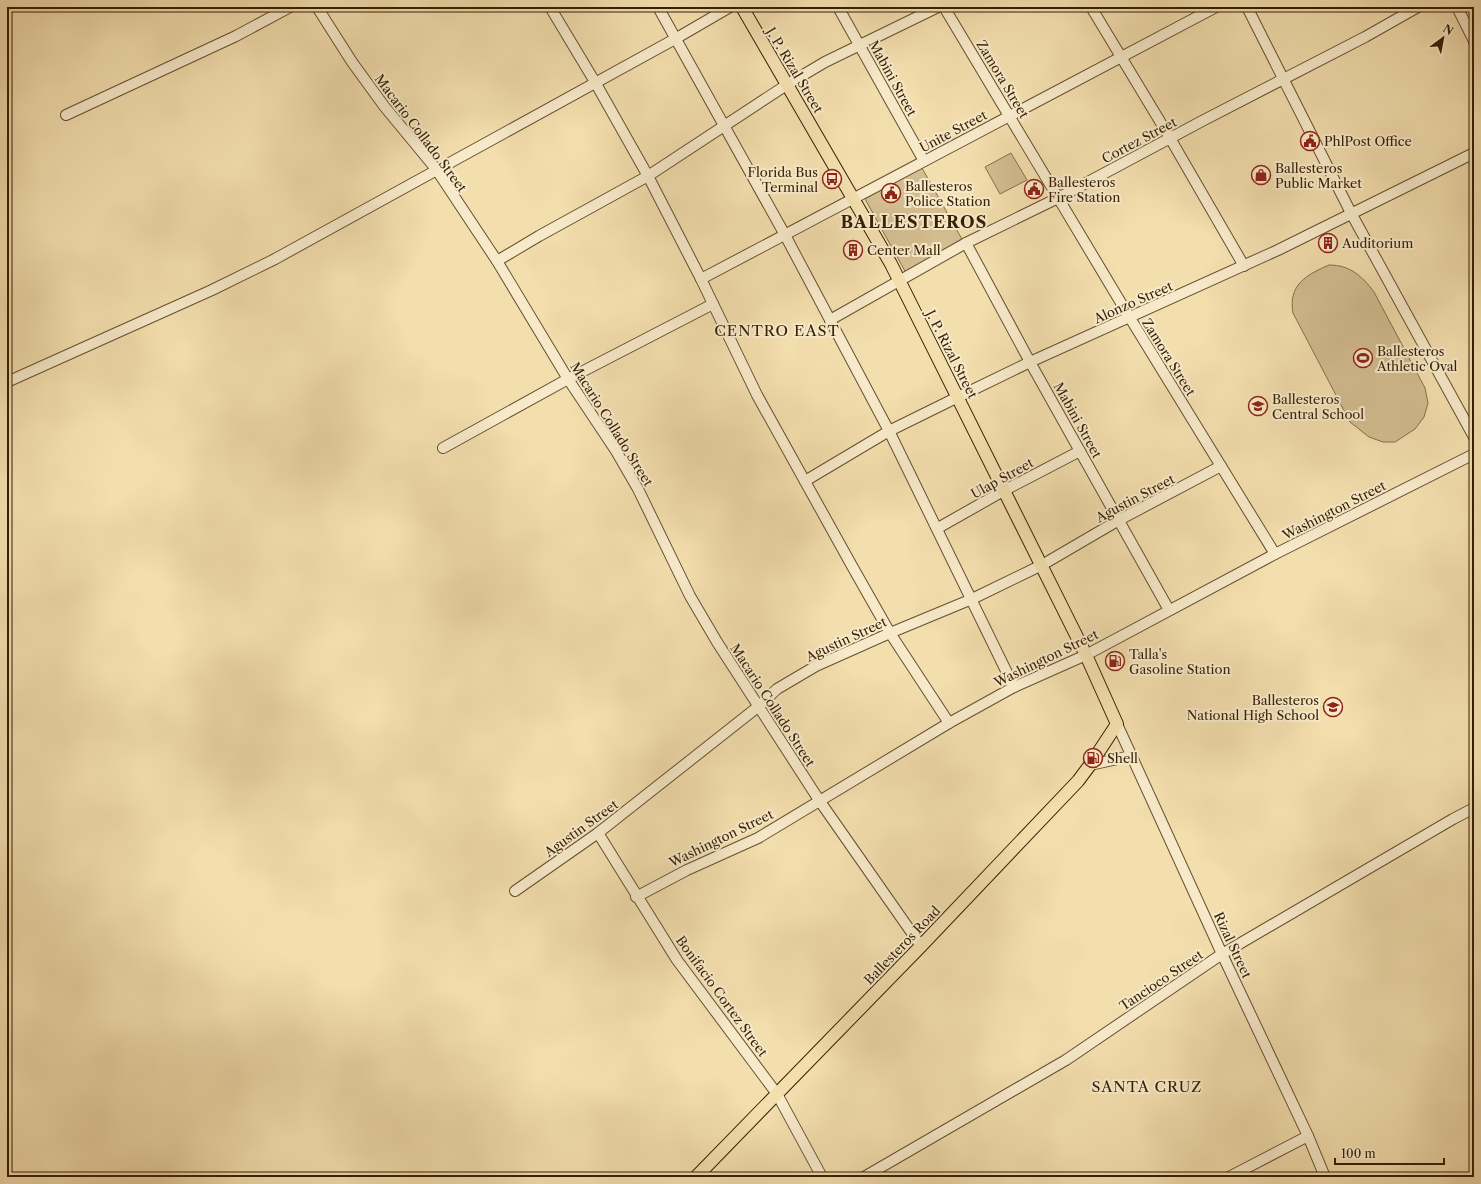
<svg xmlns="http://www.w3.org/2000/svg" width="1481" height="1184" viewBox="0 0 1481 1184" font-family="'Libre Caslon Text',serif">
  <rect width="100%" height="100%" fill="#f3deae"/>
  <filter id="stains"><feTurbulence type="fractalNoise" baseFrequency=".005" numOctaves="4"/><feColorMatrix values="0 0 0 0 .2 0 0 0 0 .09 0 0 0 0 .02 0 0 0 .5 -.17"/></filter>
  <radialGradient id="worn" r=".72"><stop offset=".6" stop-color="#630" stop-opacity="0"/><stop offset="1" stop-color="#630" stop-opacity=".3"/></radialGradient>
  <!-- green -->
  <g fill="#d3bd91" stroke="#856e4a">
    <polygon points="1011,153 1027,180 1000,194 985,167"/>
    <polygon points="922,168 963,241 906,273 865,199"/>
    <path d="M 1329,265 C 1350,265 1362,276 1374,292 L 1425,388 L 1428,403 L 1424,417 L 1415,429 L 1395,442 L 1383,442 L 1369,437 L 1350,422 L 1293,313 C 1288,285 1306,275 1329,265 Z"/>
  </g>
  <g fill="none" stroke-linecap="round" stroke-linejoin="round">
    <!-- stream -->
    <polyline stroke="#816a47" stroke-width="2" points="7,1175 8,1177"/>
    <!-- minor casing -->
    <g stroke="#664e2e" stroke-width="12">
      <g id="minor">
        <polyline points="317,7 352,62 384,106 436,169 497,261 568,379 616,451 638,489 690,596 717,642 819,800 921,946"/>
        <polyline points="550,7 595,82 648,176 701,279 757,395 852,566 890,633 949,723"/>
        <polyline points="658,7 785,235 889,431 1014,687"/>
        <polyline points="838,7 924,161"/>
        <polyline points="944,7 1130,318 1275,554"/>
        <polyline points="1091,7 1170,138 1244,266"/>
        <polyline points="1247,7 1351,213 1474,437"/>
        <polyline points="1457,7 1474,41"/>
        <polyline points="66,115 236,36 290,7"/>
        <polyline points="966,243 1030,362 1169,610"/>
        <polyline points="497,261 539,236 648,176 788,84 825,62 938,7"/>
        <polyline points="701,279 1216,7"/>
        <polyline points="830,320 966,243 1058,198 1204,120 1365,37 1418,7"/>
        <polyline points="7,382 212,290 275,259 675,39 730,7"/>
        <polyline points="443,448 568,379 713,304"/>
        <polyline points="805,481 889,431 958,397 1030,362 1278,250 1474,153"/>
        <polyline points="938,528 1005,490 1080,451"/>
        <polyline points="1117,724 1222,954 1308,1136 1325,1177"/>
        <polyline points="1090,765 1131,756"/>
        <polyline points="598,833 677,960 777,1094 822,1177"/>
        <polyline points="515,891 598,833 759,706 777,689 816,666 890,633 972,599 1042,565 1119,520 1221,466"/>
        <polyline points="636,897 687,870 758,838 949,723 1014,687 1086,655 1275,554 1474,454"/>
        <polyline points="864,1177 1066,1060 1222,954 1453,819 1474,808"/>
        <polyline points="1229,1177 1308,1136"/>
      </g>
    </g>
    <!-- major casing -->
    <g stroke="#371e03" stroke-width="14">
      <polyline id="major" points="696,1177 921,946 1078,781 1090,765 1117,724 1086,655 891,264 742,7"/>
    </g>
    <!-- minor -->
    <use href="#minor" stroke="#f7eaca" stroke-width="10"/>
    <!-- major -->
    <use href="#major" stroke="#f3deae" stroke-width="12"/>
  </g>
  <!-- icons -->
  <defs>
    <g id="civic-ring" transform="scale(1)"><circle r="9.5" fill="#f7eaca" stroke="#8f2418" stroke-width="1.5"/><path d="M-.6-6.5H3V-4.5H.6V-3L4-1V1h2V6H-6V1h2V-1L-.6-3ZM-1.2 2.5V6h2.4V2.5Z" fill="#8f2418"/></g>
    <g id="shop-ring" transform="scale(1)"><circle r="9.5" fill="#f7eaca" stroke="#8f2418" stroke-width="1.5"/><path d="M-5-2.5h2.3a2.7 3.5 0 0 1 5.4 0H5L5.5 6h-11ZM-1.5-2.5h3a1.5 2.3 0 0 0-3 0Z" fill="#8f2418"/></g>
    <g id="bus-ring" transform="scale(1)"><circle r="9.5" fill="#f7eaca" stroke="#8f2418" stroke-width="1.5"/><path d="M-5-6H5V4H4V6H2V4H-2V6H-4V4H-5ZM-3.5-4V0h7V-4ZM-3.5 1.2v1.5H-2V1.2ZM2 1.2v1.5H3.5V1.2Z" fill="#8f2418"/></g>
    <g id="building-ring" transform="scale(1)"><circle r="9.5" fill="#f7eaca" stroke="#8f2418" stroke-width="1.5"/><path d="M-4-6H4V6H1V3H-1V6H-4ZM-2.5-4.3h1.7v1.8h-1.7ZM.8-4.3h1.7v1.8H.8ZM-2.5-1h1.7V.8h-1.7ZM.8-1h1.7V.8H.8Z" fill="#8f2418"/></g>
    <g id="stadium-ring" transform="scale(1)"><circle r="9.5" fill="#f7eaca" stroke="#8f2418" stroke-width="1.5"/><path d="M0-5a6.5 5 0 1 0 0 10a6.5 5 0 1 0 0-10ZM-3.5-1.8h7v3.6h-7Z" fill="#8f2418"/></g>
    <g id="school-ring" transform="scale(1)"><circle r="9.5" fill="#f7eaca" stroke="#8f2418" stroke-width="1.5"/><path d="M0-5L7-2L0 1L-7-2ZM-4 1L0 2.5L4 1V4Q0 6-4 4Z" fill="#8f2418"/></g>
    <g id="fuel-ring" transform="scale(1)"><circle r="9.5" fill="#f7eaca" stroke="#8f2418" stroke-width="1.5"/><path d="M-5.5-6h7V0h2V4h1.3V-2.5L3-4.5l.8-.8L6-3V5H2.5V1h-1V6h-7ZM-4.2-4.7v3.2H.2V-4.7Z" fill="#8f2418"/></g>
  </defs>
  <g fill-rule="evenodd">
    <use href="#civic-ring" x="1310" y="141"/>
    <use href="#shop-ring" x="1261" y="175"/>
    <use href="#bus-ring" x="832" y="179"/>
    <use href="#civic-ring" x="1034" y="189"/>
    <use href="#civic-ring" x="891" y="193"/>
    <use href="#building-ring" x="1328" y="243"/>
    <use href="#building-ring" x="853" y="250"/>
    <use href="#stadium-ring" x="1363" y="358"/>
    <use href="#school-ring" x="1258" y="406"/>
    <use href="#fuel-ring" x="1115" y="661"/>
    <use href="#school-ring" x="1333" y="707"/>
    <use href="#fuel-ring" x="1093" y="758"/>
  </g>
  <g text-anchor="middle" dominant-baseline="central" stroke-width="4" stroke-linejoin="round" paint-order="stroke">
    <!-- street labels -->
    <g font-size="13" fill="#371e03" stroke="#f7eaca">
      <text transform="translate(795 70) rotate(59)">J. P. Rizal Street</text>
      <text transform="translate(893 78) rotate(61)">Mabini Street</text>
      <text transform="translate(1003 79) rotate(59)">Zamora Street</text>
      <text transform="translate(953 131) rotate(-28)">Unite Street</text>
      <text transform="translate(421 133) rotate(53)">Macario Collado Street</text>
      <text transform="translate(1139 140) rotate(-28)">Cortez Street</text>
      <text transform="translate(1133 302) rotate(-24)">Alonzo Street</text>
      <text transform="translate(952 354) rotate(63)">J. P. Rizal Street</text>
      <text transform="translate(1169 357) rotate(58)">Zamora Street</text>
      <text transform="translate(1078 420) rotate(61)">Mabini Street</text>
      <text transform="translate(612 424) rotate(58)">Macario Collado Street</text>
      <text transform="translate(1002 478) rotate(-29)">Ulap Street</text>
      <text transform="translate(1135 498) rotate(-28)">Agustin Street</text>
      <text transform="translate(1334 510) rotate(-27)">Washington Street</text>
      <text transform="translate(846 639) rotate(-25)">Agustin Street</text>
      <text transform="translate(1046 658) rotate(-26)">Washington Street</text>
      <text transform="translate(773 705) rotate(57)">Macario Collado Street</text>
      <text transform="translate(581 828) rotate(-36)">Agustin Street</text>
      <text transform="translate(721 838) rotate(-26)">Washington Street</text>
      <text transform="translate(902 945) rotate(-46)">Ballesteros Road</text>
      <text transform="translate(1233 945) rotate(65)">Rizal Street</text>
      <text transform="translate(1161 980) rotate(-34)">Tancioco Street</text>
      <text transform="translate(722 996) rotate(54)">Bonifacio Cortez Street</text>
    </g>
    <!-- poi labels -->
    <g font-size="13" fill="#371e03" stroke="#f7eaca" text-anchor="start">
      <text x="1324" y="141">PhlPost Office</text>
      <text x="1275" y="168">Ballesteros<tspan x="1275" dy="15">Public Market</tspan></text>
      <text x="818" y="172" text-anchor="end">Florida Bus<tspan x="818" dy="15">Terminal</tspan></text>
      <text x="1048" y="182">Ballesteros<tspan x="1048" dy="15">Fire Station</tspan></text>
      <text x="905" y="186">Ballesteros<tspan x="905" dy="15">Police Station</tspan></text>
      <text x="1342" y="243">Auditorium</text>
      <text x="867" y="250">Center Mall</text>
      <text x="1377" y="351">Ballesteros<tspan x="1377" dy="15">Athletic Oval</tspan></text>
      <text x="1272" y="399">Ballesteros<tspan x="1272" dy="15">Central School</tspan></text>
      <text x="1129" y="654">Talla's<tspan x="1129" dy="15">Gasoline Station</tspan></text>
      <text x="1319" y="700" text-anchor="end">Ballesteros<tspan x="1319" dy="15">National High School</tspan></text>
      <text x="1107" y="758">Shell</text>
    </g>
    <!-- quarter labels -->
    <g font-size="15" letter-spacing="1" fill="#371e03" stroke="#f7eaca">
      <text x="777" y="330">CENTRO EAST</text>
      <text x="1147" y="1086">SANTA CRUZ</text>
    </g>
    <!-- district labels -->
    <g font-size="17" font-weight="bold" letter-spacing="1" fill="#371e03" stroke="#f7eaca">
      <text x="914" y="222">BALLESTEROS</text>
    </g>
  </g>
  <!-- margin -->
  <rect width="1481" height="1184" fill="none" stroke="#f3deae" stroke-width="24"/>
  <rect x="8" y="8" width="1465" height="1168" fill="none" stroke="#371e03" stroke-width="2"/>
  <rect x="12" y="12" width="1457" height="1160" fill="none" stroke="#371e03"/>
  <!-- north arrow -->
  <g transform="translate(1443 38) rotate(32)" stroke="#f7eaca" stroke-width="3" paint-order="stroke">
  <path d="M0-3L7 15L0 10L-7 15Z" fill="#371e03"/>
  <text y="-6" font-size="11" font-weight="bold" text-anchor="middle" fill="#371e03">N</text>
  </g>
  <!-- scale -->
  <path d="M1335 1158v6h109v-6" fill="none" stroke="#371e03" stroke-width="2"/>
  <text x="1341" y="1158" font-size="12" fill="#371e03" stroke="#f7eaca" stroke-width="3" paint-order="stroke">100 m</text>
  <rect width="100%" height="100%" filter="url(#stains)"/>
  <rect width="100%" height="100%" fill="url(#worn)"/>
</svg>
